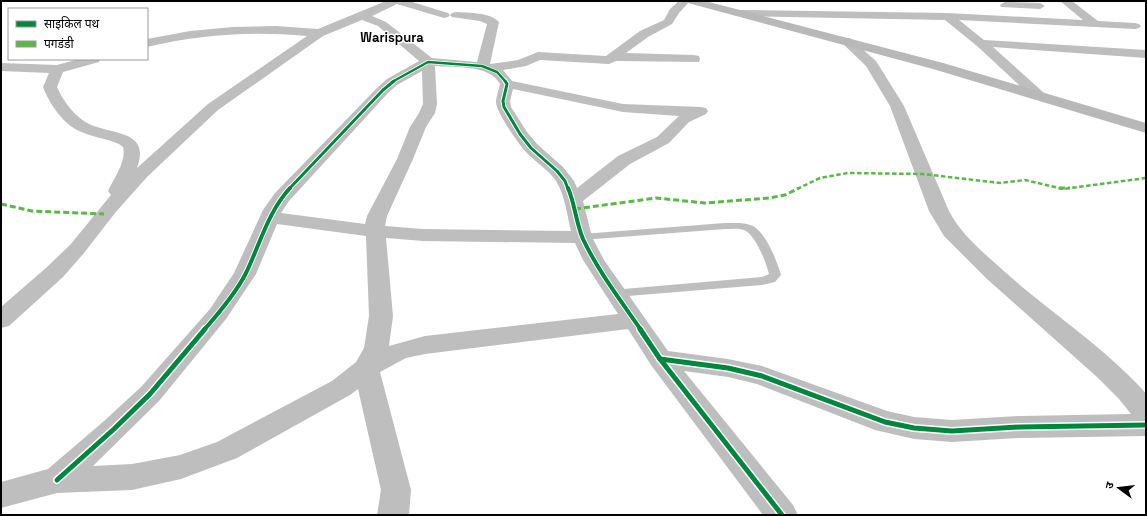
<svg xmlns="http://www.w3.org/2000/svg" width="1147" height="516" viewBox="0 0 1147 516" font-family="'Space Grotesk','Noto Sans Devanagari',sans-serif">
  <rect width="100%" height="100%" fill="#fff"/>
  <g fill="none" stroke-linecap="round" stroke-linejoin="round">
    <!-- lane -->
    <path fill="#bebebe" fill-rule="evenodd" d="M 725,223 C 734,223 745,222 753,226 C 766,233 777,261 781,275 L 775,282 L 762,285 L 616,297 L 612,296 L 610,293 L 612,290 L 762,277 L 769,274 C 766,263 756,235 744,230 C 739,228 731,229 725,229 L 582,240 L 577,237 L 582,234 Z"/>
    <!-- street -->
    <g fill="#bebebe" fill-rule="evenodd">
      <path d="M 386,1 L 409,1 L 448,13 L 450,15 L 448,17 L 444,18 L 397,4 L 372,16 L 386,22 L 432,58 L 477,62 L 487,24 L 480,21 L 452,17 L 450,15 L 452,13 L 456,12 C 468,13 490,12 499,22 L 490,64 L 518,60 L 538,52 L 606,56 L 640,31 L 664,20 L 670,9 L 679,1 L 690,1 L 679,13 L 672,24 L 648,37 L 626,53 L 694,55 L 699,56 L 700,59 L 699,62 L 616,61 L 609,64 L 540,60 L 526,66 L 503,70 L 512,81 L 623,104 L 701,107 L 706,108 L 708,111 L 706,114 L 689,122 L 669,143 L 630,164 L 583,201 L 592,237 L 604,260 L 668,351 L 728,359 L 762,366 L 887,411 L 914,417 L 952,420 L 1020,416 L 1131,414 L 1119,399 L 1097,377 L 987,279 L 944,236 L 929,211 L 890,106 L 866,66 L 840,41 L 842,38 L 850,38 L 876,61 L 904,106 L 949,211 C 960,232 977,247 995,263 C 1042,307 1099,342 1143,390 L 1146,394 L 1146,436 L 1020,438 L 952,442 L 914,439 L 875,430 L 757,384 L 728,377 L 684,371 L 793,505 L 798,515 L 763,515 L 651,365 L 628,329 L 425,354 L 406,358 L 380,372 L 411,490 L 409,515 L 377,515 L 381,490 L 358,389 L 350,395 L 237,458 L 181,479 L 132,490 L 57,493 L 1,508 L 1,482 L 48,469 L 104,421 L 141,387 L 210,309 L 234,273 L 263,210 L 275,193 L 378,87 L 387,79 L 419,61 L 378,26 L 362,20 L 323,36 L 218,110 L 147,177 L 115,213 L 84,253 L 63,277 L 9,326 L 1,328 L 1,307 L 47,267 L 70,245 L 111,195 L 108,191 C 114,178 127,161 123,147 L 119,144 C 106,138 90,137 77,130 C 62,122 49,103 43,87 L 49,73 L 1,71 L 1,63 L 57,65 L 79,59 L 100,59 L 99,62 L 63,72 L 57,87 C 63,101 75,117 89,124 C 113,135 151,130 137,168 L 208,104 L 307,36 C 253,31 200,34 147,47 L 147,39 L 190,31 L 233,27 L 276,26 L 318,29 ZM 435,66 C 455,68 489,64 500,84 C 499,90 496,96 496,102 C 496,112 518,143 525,151 C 535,162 548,169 556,181 C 565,195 567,215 571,231 L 423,229 L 385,226 L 387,216 L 413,159 L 426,127 L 435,113 L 437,104 ZM 422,71 L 423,104 L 419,113 L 410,127 L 397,159 L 367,216 L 365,224 L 281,213 L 289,201 L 388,93 L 397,85 ZM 513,89 L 623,112 L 679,116 L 657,137 L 618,156 L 577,188 L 574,181 L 563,167 L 537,144 L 527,132 L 511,107 L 510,101 ZM 277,224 L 366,236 L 369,316 L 364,348 L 356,362 L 332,381 L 217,442 L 180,455 L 132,464 L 93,466 L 159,401 L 226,319 L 256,274 ZM 386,238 L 423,241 L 575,243 L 583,260 L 618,314 L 425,336 L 389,346 L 393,316 Z"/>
      <polygon points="1060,1 1072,1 1098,21 1135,23 1139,24 1141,26 1139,28 1135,29 959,20 984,40 1146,50 1146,58 993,47 1043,92 1045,95 1043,98 1038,99 1033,98 977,46 945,20 739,16 734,13 739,10 947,13 1083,20"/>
      <polygon points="1005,2 1040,3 1045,6 1040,9 1001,7 1000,5"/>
    </g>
    <!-- secondary -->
    <polygon fill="#b8b8b8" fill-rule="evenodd" points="686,1 705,1 943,63 1146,123 1146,133 933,69 688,3"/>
    <!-- quiet-far1 -->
    <polyline stroke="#58b947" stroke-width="2.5" stroke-dasharray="4.5 2.5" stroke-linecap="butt" points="797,189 820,178 848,173 923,174 1000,183 1025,180 1063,189 1146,178"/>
    <!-- quiet -->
    <g stroke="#58b947" stroke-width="3" stroke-dasharray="6 3" stroke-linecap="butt">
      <polyline points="1059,188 1070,188"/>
      <polyline points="1,204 32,211 104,214"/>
      <polyline points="575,209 656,198 705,203 769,198 785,195 799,188"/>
    </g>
    <!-- cycleway-far3 casing -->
    <g stroke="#fff" stroke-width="4">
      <polyline id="cycleway-far3" points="392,82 428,62 482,66 497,72 506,82"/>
    </g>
    <!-- cycleway-far2 casing -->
    <g stroke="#fff" stroke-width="5">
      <g id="cycleway-far2">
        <polyline points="505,81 507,84 503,101 504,107 520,134 531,148 557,171 565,181 568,189"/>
        <polyline points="289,189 383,90 394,81"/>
      </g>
    </g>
    <!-- cycleway-far1 casing -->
    <g stroke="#fff" stroke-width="6">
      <g id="cycleway-far1">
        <path d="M 568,188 C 575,204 576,223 583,239 C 598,271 621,301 641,330"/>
        <path d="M 204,330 C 219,313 236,293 246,273 C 260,244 268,212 290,188"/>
      </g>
    </g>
    <!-- cycleway casing -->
    <g stroke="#fff" stroke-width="8">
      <g id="cycleway">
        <polyline points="640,329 660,359 782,515"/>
        <polyline points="660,359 728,368 762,376 885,422 914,428 952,431 1020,427 1146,425"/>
        <polyline points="57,480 114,429 150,394 205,329"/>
      </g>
    </g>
    <!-- cycleway-far3 -->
    <use href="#cycleway-far3" stroke="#00873e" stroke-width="2.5"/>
    <!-- cycleway-far2 -->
    <use href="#cycleway-far2" stroke="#00873e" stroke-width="3"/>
    <!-- cycleway-far1 -->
    <use href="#cycleway-far1" stroke="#00873e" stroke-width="4"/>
    <!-- cycleway -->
    <use href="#cycleway" stroke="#00873e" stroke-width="5"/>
  </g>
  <g text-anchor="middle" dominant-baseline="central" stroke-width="3" stroke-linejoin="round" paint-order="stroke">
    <!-- far-quarter labels -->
    <g font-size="13" font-weight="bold" fill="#000" stroke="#fff">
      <text x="392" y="37">Warispura</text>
    </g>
  </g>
  <!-- border -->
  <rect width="1147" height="516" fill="none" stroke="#000000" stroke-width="4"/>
  <!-- legend -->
  <rect x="8" y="8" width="140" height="52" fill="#ffffff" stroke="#999999"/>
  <rect x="16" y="21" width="20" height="6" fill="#00873e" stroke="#999999"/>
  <text x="44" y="28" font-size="12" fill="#000000">साइकिल पथ</text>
  <rect x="16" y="41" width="20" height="6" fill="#58b947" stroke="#999999"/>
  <text x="44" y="48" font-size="12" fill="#000000">पगडंडी</text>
  <!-- north arrow -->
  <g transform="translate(1119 488) rotate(285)" stroke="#ffffff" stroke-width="3" paint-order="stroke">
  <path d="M0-3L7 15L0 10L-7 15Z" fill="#000000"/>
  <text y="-6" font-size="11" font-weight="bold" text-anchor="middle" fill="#000000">उ</text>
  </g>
</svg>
